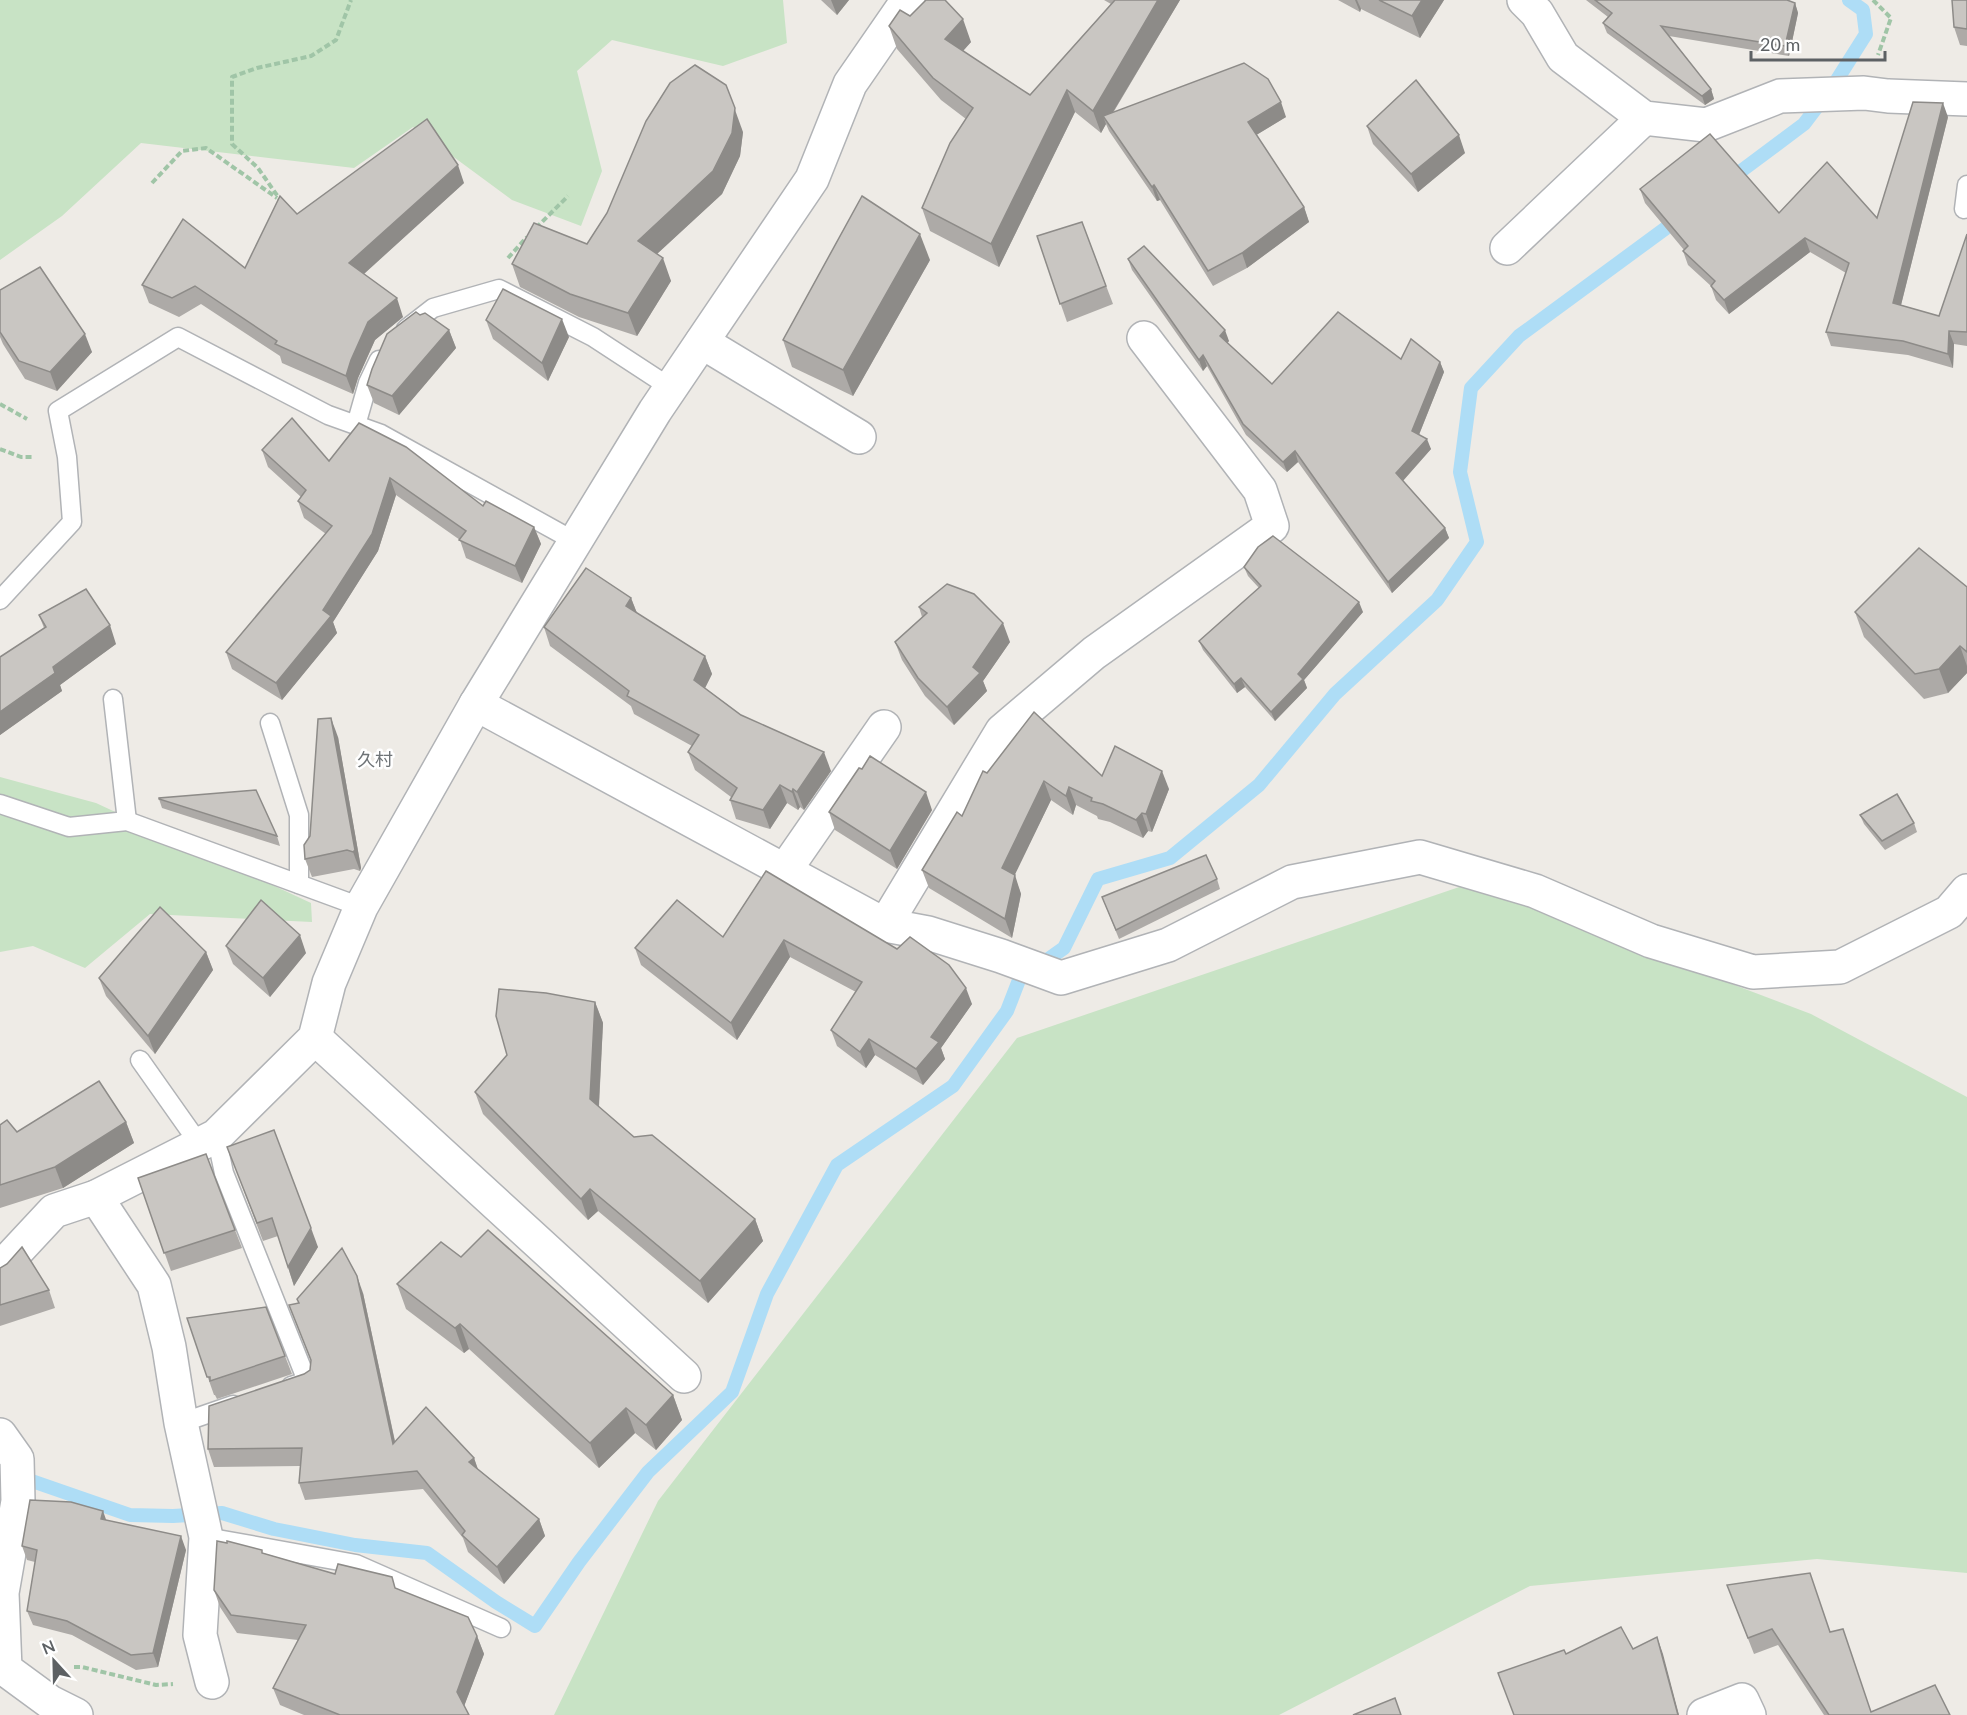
<svg xmlns="http://www.w3.org/2000/svg" width="1967" height="1715" viewBox="0 0 1967 1715" font-family="Lato,'Noto Sans JP',sans-serif">
  <rect width="100%" height="100%" fill="#eeebe6"/>
  <!-- green -->
  <g fill="#c8e3c5">
    <polygon points="0,0 783,0 787,43 723,66 612,40 577,71 602,171 581,226 512,200 413,127 354,168 141,143 62,216 0,260"/>
    <polygon points="0,777 96,803 311,903 312,922 150,914 85,968 33,946 0,952"/>
    <polygon points="1468,884 1811,1014 1967,1097 1967,1573 1817,1559 1530,1586 1279,1715 554,1715 658,1501 1017,1038"/>
  </g>
  <g fill="none" stroke-linecap="round" stroke-linejoin="round">
    <!-- stream -->
    <g stroke="#aeddf6" stroke-width="14">
      <polyline points="1729,180 1804,124 1835,83 1866,34 1863,10 1849,0"/>
      <polyline points="29,1480 130,1515 173,1516 222,1513 274,1529 355,1545 427,1553 496,1602 535,1626 579,1562 648,1472 732,1392 767,1294 837,1165 953,1086 1007,1011 1019,980 1064,948 1098,879 1170,858 1259,785 1335,694 1437,600 1477,542 1460,472 1471,388 1519,336 1681,217"/>
    </g>
    <!-- lane casing -->
    <g stroke="#b1b3b6" stroke-width="21">
      <g id="lane">
        <polyline points="1964,209 1967,185"/>
        <polyline points="406,329 433,308 499,289 593,337 671,388"/>
        <polyline points="356,425 368,383 379,360"/>
        <polyline points="0,600 72,522 67,457 58,411 178,337 328,415 381,434 576,542"/>
        <polyline points="113,699 127,821"/>
        <polyline points="270,723 299,815 299,884"/>
        <polyline points="0,804 69,827 127,821 361,907"/>
        <polyline points="140,1060 200,1145"/>
        <polyline points="216,1136 224,1173 307,1381 291,1386"/>
        <polyline points="181,1423 233,1405"/>
        <polyline points="206,1537 356,1564 501,1628"/>
      </g>
    </g>
    <!-- street casing -->
    <g stroke="#b1b3b6" stroke-width="36">
      <g id="street">
        <polyline points="1524,0 1537,13 1563,57 1644,118 1706,125 1780,96 1864,93 1888,96 1967,99"/>
        <polyline points="1507,248 1644,118"/>
        <polyline points="702,342 859,437"/>
        <polyline points="476,704 885,925 928,933 1001,956 1061,978 1168,945 1292,882 1420,857 1535,891 1651,941 1753,972 1840,967 1949,912 1967,891"/>
        <polyline points="785,870 884,727"/>
        <polyline points="885,925 1002,731 1094,653 1272,526 1260,490 1144,338"/>
        <polyline points="315,1038 684,1376"/>
        <polyline points="96,1197 154,1285 169,1347 181,1423 206,1537 200,1635 212,1682"/>
        <polyline points="0,1269 54,1211 96,1197 216,1136 315,1038 329,983 361,907 476,704 655,411 812,179 850,84 908,0"/>
        <polyline points="0,1435 17,1459 18,1501 2,1593 5,1669 50,1702 76,1715"/>
        <polyline points="1704,1715 1742,1700 1749,1715"/>
      </g>
    </g>
    <!-- path -->
    <g stroke="#a0c5a7" stroke-width="4" stroke-dasharray="6 3" stroke-linecap="butt">
      <polyline points="1873,0 1891,18 1878,55"/>
      <polyline points="152,183 182,151 206,148 277,198"/>
      <polyline points="280,203 281,201 258,168 232,144 232,77 257,68 311,56 336,40 351,0"/>
      <polyline points="536,228 568,196"/>
      <polyline points="508,258 527,237"/>
      <polyline points="0,404 27,419"/>
      <polyline points="0,449 21,457 33,457"/>
      <polyline points="74,1667 82,1667 156,1685 173,1684"/>
    </g>
    <!-- lane -->
    <use href="#lane" stroke="#fff" stroke-width="18"/>
    <!-- street -->
    <use href="#street" stroke="#fff" stroke-width="33"/>
  </g>
  <!-- wall -->
  <g fill="#adaaa7">
    <polygon points="821,0 849,0 837,15"/>
    <polygon points="1104,0 1180,0 1113,113 1286,117 1256,135 1304,207 1309,222 1247,268 1213,286 1160,200 1157,201 1109,131 1106,124 1101,133 1075,112 999,267 930,231 922,208 966,119 941,100 897,49 889,26 910,16 971,42 963,51 1030,95 1111,4"/>
    <polygon points="1338,0 1444,0 1420,38 1361,9 1360,12"/>
    <polygon points="1586,0 1787,0 1795,3 1798,13 1789,56 1669,36 1711,89 1714,99 1705,105 1607,33 1603,23 1608,17"/>
    <polygon points="1967,0 1967,46 1960,45 1954,27"/>
    <polygon points="1948,117 1901,305 1939,316 1967,234 1967,346 1954,344 1953,368 1908,355 1831,346 1826,332 1846,273 1810,252 1729,314 1716,300 1711,286 1688,265 1683,251 1684,250 1645,203 1640,189 1779,213 1877,218"/>
    <polygon points="1367,126 1465,153 1418,192 1373,144"/>
    <polygon points="743,132 740,156 722,194 657,254 671,281 637,336 579,317 520,287 512,264 587,244 607,213"/>
    <polygon points="464,183 364,274 403,317 375,340 358,378 353,394 282,363 280,356 201,304 179,317 149,303 142,285 245,268 297,214"/>
    <polygon points="1082,222 1113,304 1067,322 1037,236"/>
    <polygon points="1128,259 1229,341 1227,343 1272,384 1401,359 1440,362 1444,372 1419,435 1431,449 1403,481 1445,528 1449,538 1392,593 1298,462 1287,472 1246,435 1207,366 1203,371 1132,270"/>
    <polygon points="930,260 853,396 792,367 783,340"/>
    <polygon points="0,290 92,352 57,391 25,379 3,344 0,337"/>
    <polygon points="420,315 449,330 456,348 399,415 374,403 367,385"/>
    <polygon points="486,320 569,337 548,381 493,339"/>
    <polygon points="359,423 483,506 534,527 541,544 522,583 466,558 460,540 396,495 378,551 333,622 337,633 282,700 232,669 226,652 326,534 304,518 298,501 301,497 268,467 262,450 329,461"/>
    <polygon points="1244,567 1363,612 1304,680 1307,688 1275,721 1245,687 1237,693 1203,650 1199,641 1259,588 1248,576"/>
    <polygon points="1967,587 1967,673 1948,693 1924,699 1864,637 1855,612"/>
    <polygon points="631,598 637,613 705,656 712,674 705,688 741,715 831,771 804,810 800,807 798,810 787,803 770,829 736,819 730,800 731,797 695,770 688,752 692,746 634,714 631,706 550,646 544,627"/>
    <polygon points="919,607 1010,642 983,681 987,691 954,725 925,696 902,660 895,642 922,617"/>
    <polygon points="39,615 116,644 60,685 62,691 0,735 0,657 44,628"/>
    <polygon points="338,737 361,868 360,871 354,869 312,877 305,859"/>
    <polygon points="987,773 1102,776 1169,789 1152,832 1148,831 1143,838 1110,822 1098,819 1097,816 1076,805 1073,815 1051,800 1014,875 1021,894 1012,938 929,888 922,870 962,816"/>
    <polygon points="159,799 277,836 280,846 162,808"/>
    <polygon points="932,810 897,869 835,830 829,812"/>
    <polygon points="1860,815 1914,823 1917,832 1885,850 1864,824"/>
    <polygon points="766,871 972,1004 941,1048 945,1059 923,1085 875,1055 866,1068 837,1046 831,1030 856,992 790,957 737,1040 641,965 635,948 723,937"/>
    <polygon points="1217,879 1220,889 1119,939 1102,897"/>
    <polygon points="226,946 306,953 270,997 233,964"/>
    <polygon points="206,952 213,970 155,1054 106,996 99,978"/>
    <polygon points="595,1002 603,1023 599,1107 634,1137 755,1219 763,1241 708,1303 598,1211 588,1220 483,1114 475,1092"/>
    <polygon points="126,1122 134,1143 63,1188 0,1208 0,1125 17,1132"/>
    <polygon points="234,1165 318,1247 294,1286 278,1236 263,1241"/>
    <polygon points="138,1178 235,1230 242,1248 171,1271"/>
    <polygon points="461,1257 673,1395 682,1420 656,1450 635,1433 599,1468 469,1349 464,1353 406,1309 397,1284"/>
    <polygon points="0,1268 49,1290 55,1308 0,1326"/>
    <polygon points="363,1293 395,1441 474,1458 478,1469 539,1519 545,1536 504,1584 468,1552 463,1538 423,1489 305,1500 299,1483 300,1466 214,1467 208,1449 310,1370 311,1361 289,1305"/>
    <polygon points="187,1318 285,1356 292,1374 217,1399 215,1395 214,1395"/>
    <polygon points="106,1520 186,1550 158,1667 136,1670 72,1635 33,1625 27,1611 35,1562 27,1560 22,1546"/>
    <polygon points="263,1553 335,1574 396,1588 477,1636 484,1654 464,1706 469,1715 304,1715 280,1705 273,1688 298,1640 237,1633 220,1607 214,1590"/>
    <polygon points="1727,1585 1831,1632 1843,1629 1871,1712 1950,1715 1824,1715 1778,1645 1754,1654"/>
  </g>
  <!-- shaded-wall -->
  <g fill="#8d8b88">
    <polygon points="831,0 849,0 837,15"/>
    <polygon points="1158,0 1180,0 1107,122 1103,116 1106,124 1101,133 1093,111"/>
    <polygon points="1355,0 1357,0 1361,9 1360,12"/>
    <polygon points="1422,0 1444,0 1420,38 1412,16"/>
    <polygon points="1795,3 1798,13 1789,56 1785,46"/>
    <polygon points="963,19 971,42 953,62 945,39"/>
    <polygon points="726,85 743,132 740,156 722,194 646,264 638,241"/>
    <polygon points="1711,89 1714,99 1705,105 1702,96"/>
    <polygon points="1067,90 1075,112 999,267 991,244"/>
    <polygon points="1281,102 1286,117 1253,137 1248,122"/>
    <polygon points="1943,103 1948,117 1898,317 1893,303"/>
    <polygon points="1459,135 1465,153 1418,192 1411,174"/>
    <polygon points="458,165 464,183 356,281 349,263"/>
    <polygon points="1154,185 1160,200 1157,201 1152,187"/>
    <polygon points="1304,207 1309,222 1247,268 1242,253"/>
    <polygon points="920,234 930,260 853,396 843,370"/>
    <polygon points="1805,238 1810,252 1729,314 1724,300"/>
    <polygon points="663,258 671,281 637,336 628,313"/>
    <polygon points="397,298 403,317 375,340 358,378 353,394 346,376 351,360 368,322"/>
    <polygon points="562,319 569,337 548,381 542,363"/>
    <polygon points="449,330 456,348 399,415 392,396"/>
    <polygon points="1225,330 1229,341 1224,347 1220,336"/>
    <polygon points="1949,331 1954,344 1953,368 1948,354"/>
    <polygon points="85,334 92,352 57,391 50,372"/>
    <polygon points="1203,355 1207,366 1203,371 1199,360"/>
    <polygon points="1440,362 1444,372 1416,442 1412,431"/>
    <polygon points="1427,439 1431,449 1400,484 1396,473"/>
    <polygon points="1295,451 1298,462 1287,472 1283,462"/>
    <polygon points="390,478 396,495 378,551 333,622 337,633 282,700 276,683 323,610"/>
    <polygon points="534,527 541,544 522,583 515,566"/>
    <polygon points="1445,528 1449,538 1392,593 1388,582"/>
    <polygon points="631,598 638,616 626,606"/>
    <polygon points="1359,602 1363,612 1304,680 1307,688 1275,721 1271,712 1298,674"/>
    <polygon points="1003,623 1010,642 983,681 987,691 954,725 947,707 973,667"/>
    <polygon points="110,625 116,644 60,685 62,691 0,735 0,712 53,667"/>
    <polygon points="1960,646 1967,666 1967,673 1948,693 1939,669"/>
    <polygon points="705,656 712,674 700,698 694,680"/>
    <polygon points="1241,678 1245,687 1237,693 1234,684"/>
    <polygon points="331,718 338,737 361,868 360,871 353,852"/>
    <polygon points="824,752 831,771 804,810 797,792"/>
    <polygon points="1162,771 1169,789 1152,832 1146,814"/>
    <polygon points="1044,781 1051,800 1009,887 1002,868"/>
    <polygon points="780,785 787,803 770,829 763,810"/>
    <polygon points="1069,787 1076,805 1073,815 1066,796"/>
    <polygon points="793,789 800,807 798,810 792,792"/>
    <polygon points="926,792 932,810 897,869 890,851"/>
    <polygon points="1142,813 1148,831 1143,838 1136,820"/>
    <polygon points="1015,875 1021,894 1012,938 1005,919"/>
    <polygon points="300,935 306,953 270,997 263,978"/>
    <polygon points="784,940 790,957 737,1040 731,1023"/>
    <polygon points="206,952 213,970 155,1054 148,1036"/>
    <polygon points="966,988 972,1004 941,1048 945,1059 923,1085 916,1069 931,1037"/>
    <polygon points="595,1002 603,1023 598,1121 590,1099"/>
    <polygon points="869,1039 875,1055 866,1068 860,1052"/>
    <polygon points="126,1122 134,1143 63,1188 55,1167"/>
    <polygon points="590,1189 598,1211 588,1220 581,1199"/>
    <polygon points="755,1219 763,1241 708,1303 700,1281"/>
    <polygon points="311,1228 318,1247 294,1286 288,1267"/>
    <polygon points="357,1276 363,1293 399,1461 393,1444"/>
    <polygon points="460,1324 469,1349 464,1353 455,1328"/>
    <polygon points="673,1395 682,1420 656,1450 646,1425"/>
    <polygon points="626,1408 635,1433 599,1468 590,1443"/>
    <polygon points="474,1458 480,1476 469,1462"/>
    <polygon points="103,1511 108,1525 101,1519"/>
    <polygon points="539,1519 545,1536 504,1584 497,1567"/>
    <polygon points="181,1536 186,1550 158,1667 153,1653"/>
    <polygon points="477,1636 484,1654 463,1709 457,1692"/>
    <polygon points="1657,1637 1663,1654 1679,1715 1678,1715"/>
  </g>
  <!-- building -->
  <g fill="#c9c6c2" stroke="#8d8b88" stroke-width="1.5">
    <polygon points="926,0 945,0 963,19 945,39 1030,95 1115,0 1158,0 1093,111 1067,90 991,244 922,208 950,143 973,108 933,78 889,26 900,10 910,16"/>
    <polygon points="1379,0 1422,0 1412,16"/>
    <polygon points="1595,0 1787,0 1795,3 1785,46 1661,26 1711,89 1702,96 1603,23 1612,13"/>
    <polygon points="1952,0 1967,0 1967,29 1954,27"/>
    <polygon points="1244,63 1268,79 1281,102 1248,122 1304,207 1242,253 1208,271 1154,185 1152,187 1103,116"/>
    <polygon points="695,65 726,85 735,108 732,133 713,171 638,241 663,258 628,313 570,294 512,264 534,223 587,244 607,213 646,121 670,83"/>
    <polygon points="1416,80 1459,135 1411,174 1367,126"/>
    <polygon points="1913,102 1943,103 1893,303 1939,316 1967,234 1967,332 1949,331 1948,354 1903,341 1826,332 1849,263 1805,238 1724,300 1711,286 1715,281 1683,251 1688,246 1640,189 1710,134 1779,213 1827,162 1877,218"/>
    <polygon points="427,119 458,165 349,263 397,298 368,322 351,360 346,376 275,344 277,341 195,286 172,298 142,285 183,219 245,268 280,196 297,214"/>
    <polygon points="862,196 920,234 843,370 783,340"/>
    <polygon points="1082,222 1106,286 1060,304 1037,236"/>
    <polygon points="1144,246 1225,330 1220,336 1272,384 1338,312 1401,359 1411,339 1440,362 1412,431 1427,439 1396,473 1445,528 1388,582 1295,451 1283,462 1243,424 1203,355 1199,360 1128,259"/>
    <polygon points="40,267 85,334 50,372 19,361 0,332 0,290"/>
    <polygon points="503,289 562,319 542,363 486,320"/>
    <polygon points="416,312 420,315 425,313 449,330 392,396 367,385 372,369 387,334"/>
    <polygon points="292,418 329,461 359,423 406,447 483,506 486,501 534,527 515,566 459,540 466,531 390,478 372,534 323,610 331,616 276,683 226,652 332,526 298,501 306,490 262,450"/>
    <polygon points="1273,536 1359,602 1298,674 1303,679 1271,712 1241,678 1234,684 1199,641 1261,586 1244,567 1258,547"/>
    <polygon points="1919,548 1967,587 1967,652 1960,646 1939,669 1915,674 1855,612"/>
    <polygon points="586,568 631,598 626,606 705,656 694,680 741,715 824,752 797,792 793,789 792,792 780,785 763,810 730,800 737,788 688,752 699,735 627,696 629,691 544,627"/>
    <polygon points="947,584 974,594 1003,623 973,667 980,673 947,707 918,678 895,642 927,613 919,607"/>
    <polygon points="86,589 110,625 53,667 55,673 0,712 0,657 46,627 39,615"/>
    <polygon points="1034,712 1102,776 1115,746 1162,771 1146,814 1142,813 1136,820 1103,804 1091,801 1092,798 1069,787 1066,796 1044,781 1002,868 1015,875 1005,919 922,870 957,812 962,816 983,771 987,773"/>
    <polygon points="331,718 355,850 353,852 347,850 305,859 304,845 310,836 318,719"/>
    <polygon points="870,756 926,792 890,851 829,812 859,768 862,769"/>
    <polygon points="256,790 277,836 159,799 159,798"/>
    <polygon points="1897,794 1914,823 1882,841 1860,815"/>
    <polygon points="1206,855 1217,879 1116,930 1102,897"/>
    <polygon points="766,871 897,949 910,937 949,965 966,988 931,1037 939,1042 916,1069 869,1039 860,1052 831,1030 862,982 784,940 731,1023 635,948 677,900 723,937"/>
    <polygon points="261,900 300,935 263,978 226,946"/>
    <polygon points="160,907 206,952 148,1036 99,978"/>
    <polygon points="499,989 546,993 595,1002 590,1099 634,1137 652,1135 755,1219 700,1281 590,1189 581,1199 475,1092 507,1055 496,1016"/>
    <polygon points="99,1081 126,1122 55,1167 0,1185 0,1125 7,1120 17,1132"/>
    <polygon points="274,1130 311,1228 288,1267 272,1218 257,1223 227,1147"/>
    <polygon points="206,1154 235,1230 164,1253 138,1178"/>
    <polygon points="488,1230 673,1395 646,1425 626,1408 590,1443 460,1324 455,1328 397,1284 441,1242 461,1257"/>
    <polygon points="22,1247 49,1290 0,1305 0,1268 7,1264"/>
    <polygon points="342,1248 357,1276 393,1444 426,1407 474,1458 469,1462 539,1519 497,1567 462,1535 465,1531 417,1471 299,1483 302,1448 208,1449 209,1406 304,1374 310,1370 311,1360 289,1305 299,1303 297,1299"/>
    <polygon points="266,1307 285,1356 210,1381 210,1377 207,1377 187,1318"/>
    <polygon points="30,1500 71,1502 103,1511 101,1519 181,1536 153,1653 131,1655 67,1621 27,1611 37,1550 22,1546"/>
    <polygon points="217,1541 227,1543 227,1541 262,1550 262,1553 335,1574 338,1564 392,1577 395,1588 468,1617 477,1636 457,1692 469,1715 340,1715 273,1688 306,1625 231,1615 214,1590"/>
    <polygon points="1810,1573 1830,1632 1843,1629 1871,1712 1935,1685 1950,1715 1829,1715 1772,1629 1748,1638 1727,1585"/>
    <polygon points="1621,1627 1633,1649 1657,1637 1678,1715 1514,1715 1498,1673 1564,1650 1566,1654"/>
    <polygon points="1395,1698 1401,1715 1353,1715"/>
  </g>
  <g text-anchor="middle" dominant-baseline="central" stroke-width="5" stroke-linejoin="round" paint-order="stroke">
    <!-- neighbourhood labels -->
    <g font-size="18" fill="#6e7376" stroke="#fff">
      <text x="375" y="759">久村</text>
    </g>
  </g>
  <!-- north arrow -->
  <g transform="translate(54 1661) rotate(338)" stroke="#ffffff" stroke-width="4.5" paint-order="stroke">
  <path d="M0-4.5L10 22L0 15L-10 22Z" fill="#5d6164"/>
  <text y="-9" font-size="16" font-weight="bold" text-anchor="middle" fill="#5d6164">N</text>
  </g>
  <!-- scale -->
  <path d="M1751 51v9h134v-9" fill="none" stroke="#5d6164" stroke-width="3"/>
  <text x="1760" y="51" font-size="18" fill="#5d6164" stroke="#ffffff" stroke-width="4.5" paint-order="stroke">20 m</text>
</svg>
